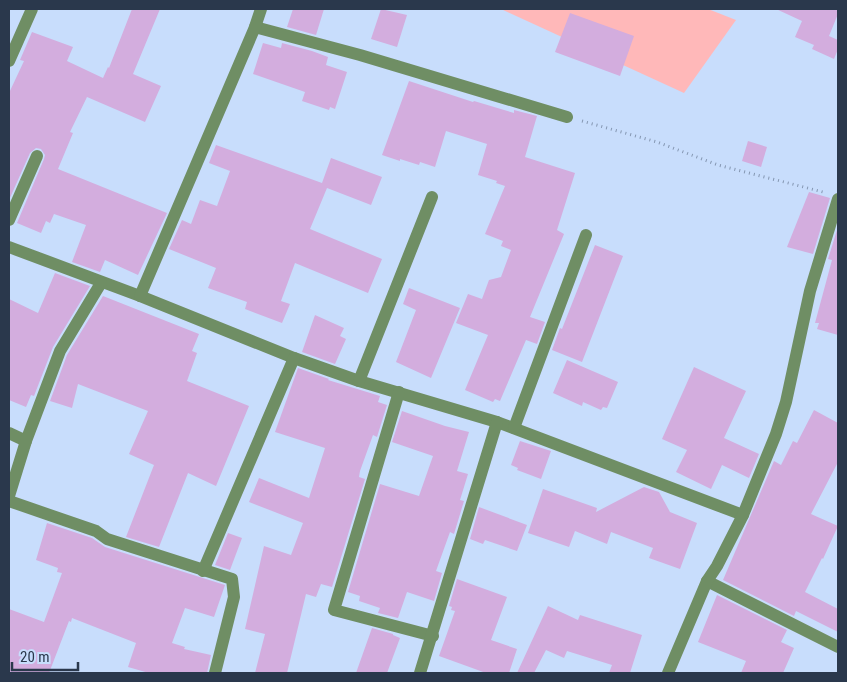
<svg xmlns="http://www.w3.org/2000/svg" width="847" height="682" viewBox="0 0 847 682" font-family="'Roboto Condensed',sans-serif">
  <rect width="100%" height="100%" fill="#c8ddfc"/>
  <!-- green -->
  <polygon fill="#ffb8b9" points="501,9 708,9 736,20 684,93"/>
  <!-- building -->
  <g fill="#d3adde">
    <polygon points="132,9 160,9 133,74 161,86 145,122 87,97 70,132 73,133 58,169 167,213 138,275 105,260 100,272 72,262 86,225 54,214 50,223 46,221 41,233 17,223 44,159 45,155 41,149 36,148 30,153 9,200 9,93 24,61 20,60 32,32 73,47 67,61 103,78 108,67 109,68"/>
    <polygon points="293,9 324,9 316,35 287,27"/>
    <polygon points="381,9 407,15 397,47 371,39"/>
    <polygon points="776,9 838,9 838,14 829,36 838,40 838,49 834,59 812,49 814,45 795,37 802,21"/>
    <polygon points="570,13 634,36 620,76 555,52"/>
    <polygon points="263,43 281,48 282,43 312,51 328,57 326,65 347,72 335,109 330,107 329,110 302,101 305,92 253,74"/>
    <polygon points="409,81 473,102 474,101 514,113 514,110 537,116 525,157 575,173 557,230 564,234 530,317 545,322 537,344 526,340 500,401 495,399 493,402 465,390 488,335 456,323 468,294 482,299 489,280 501,277 511,250 501,246 503,241 485,234 505,186 496,183 497,181 478,175 487,144 446,131 435,167 420,162 419,165 400,159 400,161 382,155"/>
    <polygon points="748,141 767,147 761,167 742,161"/>
    <polygon points="216,145 322,183 331,158 382,177 371,205 327,188 310,229 382,259 368,293 295,263 281,301 290,304 282,323 245,309 247,302 208,288 216,268 169,249 182,220 191,224 200,200 217,206 230,171 209,163"/>
    <polygon points="809,192 830,198 813,254 787,247"/>
    <polygon points="837,230 838,230 838,335 817,329 819,323 815,323 832,260 828,259"/>
    <polygon points="595,245 623,256 582,362 552,350 560,328 562,329"/>
    <polygon points="55,273 90,286 53,347 34,396 31,395 26,407 9,400 9,299 38,313"/>
    <polygon points="409,288 460,308 431,378 396,362 416,310 403,304"/>
    <polygon points="103,296 199,334 192,351 197,353 187,381 249,406 216,486 188,473 159,547 126,537 154,465 129,454 148,411 78,384 72,408 50,401 67,355"/>
    <polygon points="315,315 344,328 340,336 346,339 335,364 302,352"/>
    <polygon points="567,360 618,382 607,408 603,407 601,410 583,402 582,406 553,393"/>
    <polygon points="694,367 746,391 724,438 759,454 749,478 722,465 711,489 676,472 687,450 662,439"/>
    <polygon points="298,368 329,379 328,380 380,396 378,402 387,405 377,437 373,435 360,471 359,477 365,479 332,587 321,584 316,597 306,594 287,673 255,673 265,634 245,629 264,546 291,555 303,523 249,502 259,478 309,498 325,448 275,432"/>
    <polygon points="814,410 838,423 838,462 811,514 838,526 823,559 822,558 805,592 838,609 838,632 796,611 794,616 723,580 774,461 781,465 793,441 797,443"/>
    <polygon points="402,411 445,426 469,432 457,471 468,474 460,500 464,501 454,534 450,532 436,571 442,573 434,601 407,592 398,618 378,613 380,608 359,601 360,596 348,592 380,484 419,496 433,456 392,442"/>
    <polygon points="520,441 551,451 541,479 517,470 518,468 511,465"/>
    <polygon points="644,487 659,492 670,512 697,523 680,569 649,558 653,548 611,532 607,544 575,531 569,547 528,533 543,489 597,508 596,512"/>
    <polygon points="479,507 527,525 517,551 485,540 483,544 470,539"/>
    <polygon points="47,523 92,538 105,547 225,585 214,617 185,608 172,643 185,647 184,649 211,655 207,673 149,673 128,667 136,643 72,618 71,622 69,621 49,673 9,673 9,609 44,622 62,573 57,572 58,568 36,560"/>
    <polygon points="228,533 242,538 230,570 215,565"/>
    <polygon points="457,579 507,597 491,640 517,649 509,673 486,673 439,656 455,611 451,610 452,607 449,606"/>
    <polygon points="717,595 787,630 781,642 794,648 783,673 741,673 746,661 698,642"/>
    <polygon points="548,606 578,620 580,615 642,635 630,673 609,673 612,665 567,651 564,658 546,650 534,673 517,673"/>
    <polygon points="372,628 393,634 393,635 400,638 387,673 356,673"/>
  </g>
  <g fill="none" stroke-linecap="round" stroke-linejoin="round">
    <!-- path -->
    <polyline stroke="#8496b1" stroke-width="3" stroke-dasharray="1 4" stroke-linecap="butt" points="582,121 657,142 718,165 823,192"/>
    <!-- minor -->
    <g stroke="#6f8e64" stroke-width="12">
      <polyline points="255,27 360,55 567,117"/>
      <polyline points="9,61 32,9"/>
      <polyline points="9,220 37,156"/>
      <polyline points="9,247 140,296 294,358 359,381 497,422 743,515"/>
      <polyline points="140,296 255,27 261,9"/>
      <polyline points="359,381 432,197"/>
      <polyline points="399,392 334,610 433,636"/>
      <polyline points="514,428 586,235"/>
      <polyline points="9,433 26,441"/>
      <polyline points="9,496 26,441 60,351 101,283"/>
      <polyline points="9,501 96,531 107,539 232,579 234,597 215,673"/>
      <polyline points="203,571 294,358"/>
      <polyline points="707,581 838,647"/>
      <polyline points="420,673 497,422"/>
      <polyline points="668,673 707,581 717,566 743,515 776,434 786,402 810,291 838,199"/>
    </g>
  </g>
  <!-- border -->
  <rect width="847" height="682" fill="none" stroke="#2a384c" stroke-width="20"/>
  <!-- scale -->
  <path d="M12 662v8h66v-8" fill="none" stroke="#2a384c" stroke-width="2.5"/>
  <text x="20" y="662" font-size="15" fill="#2a384c" stroke="#c8ddfc" stroke-width="4" paint-order="stroke">20 m</text>
</svg>
